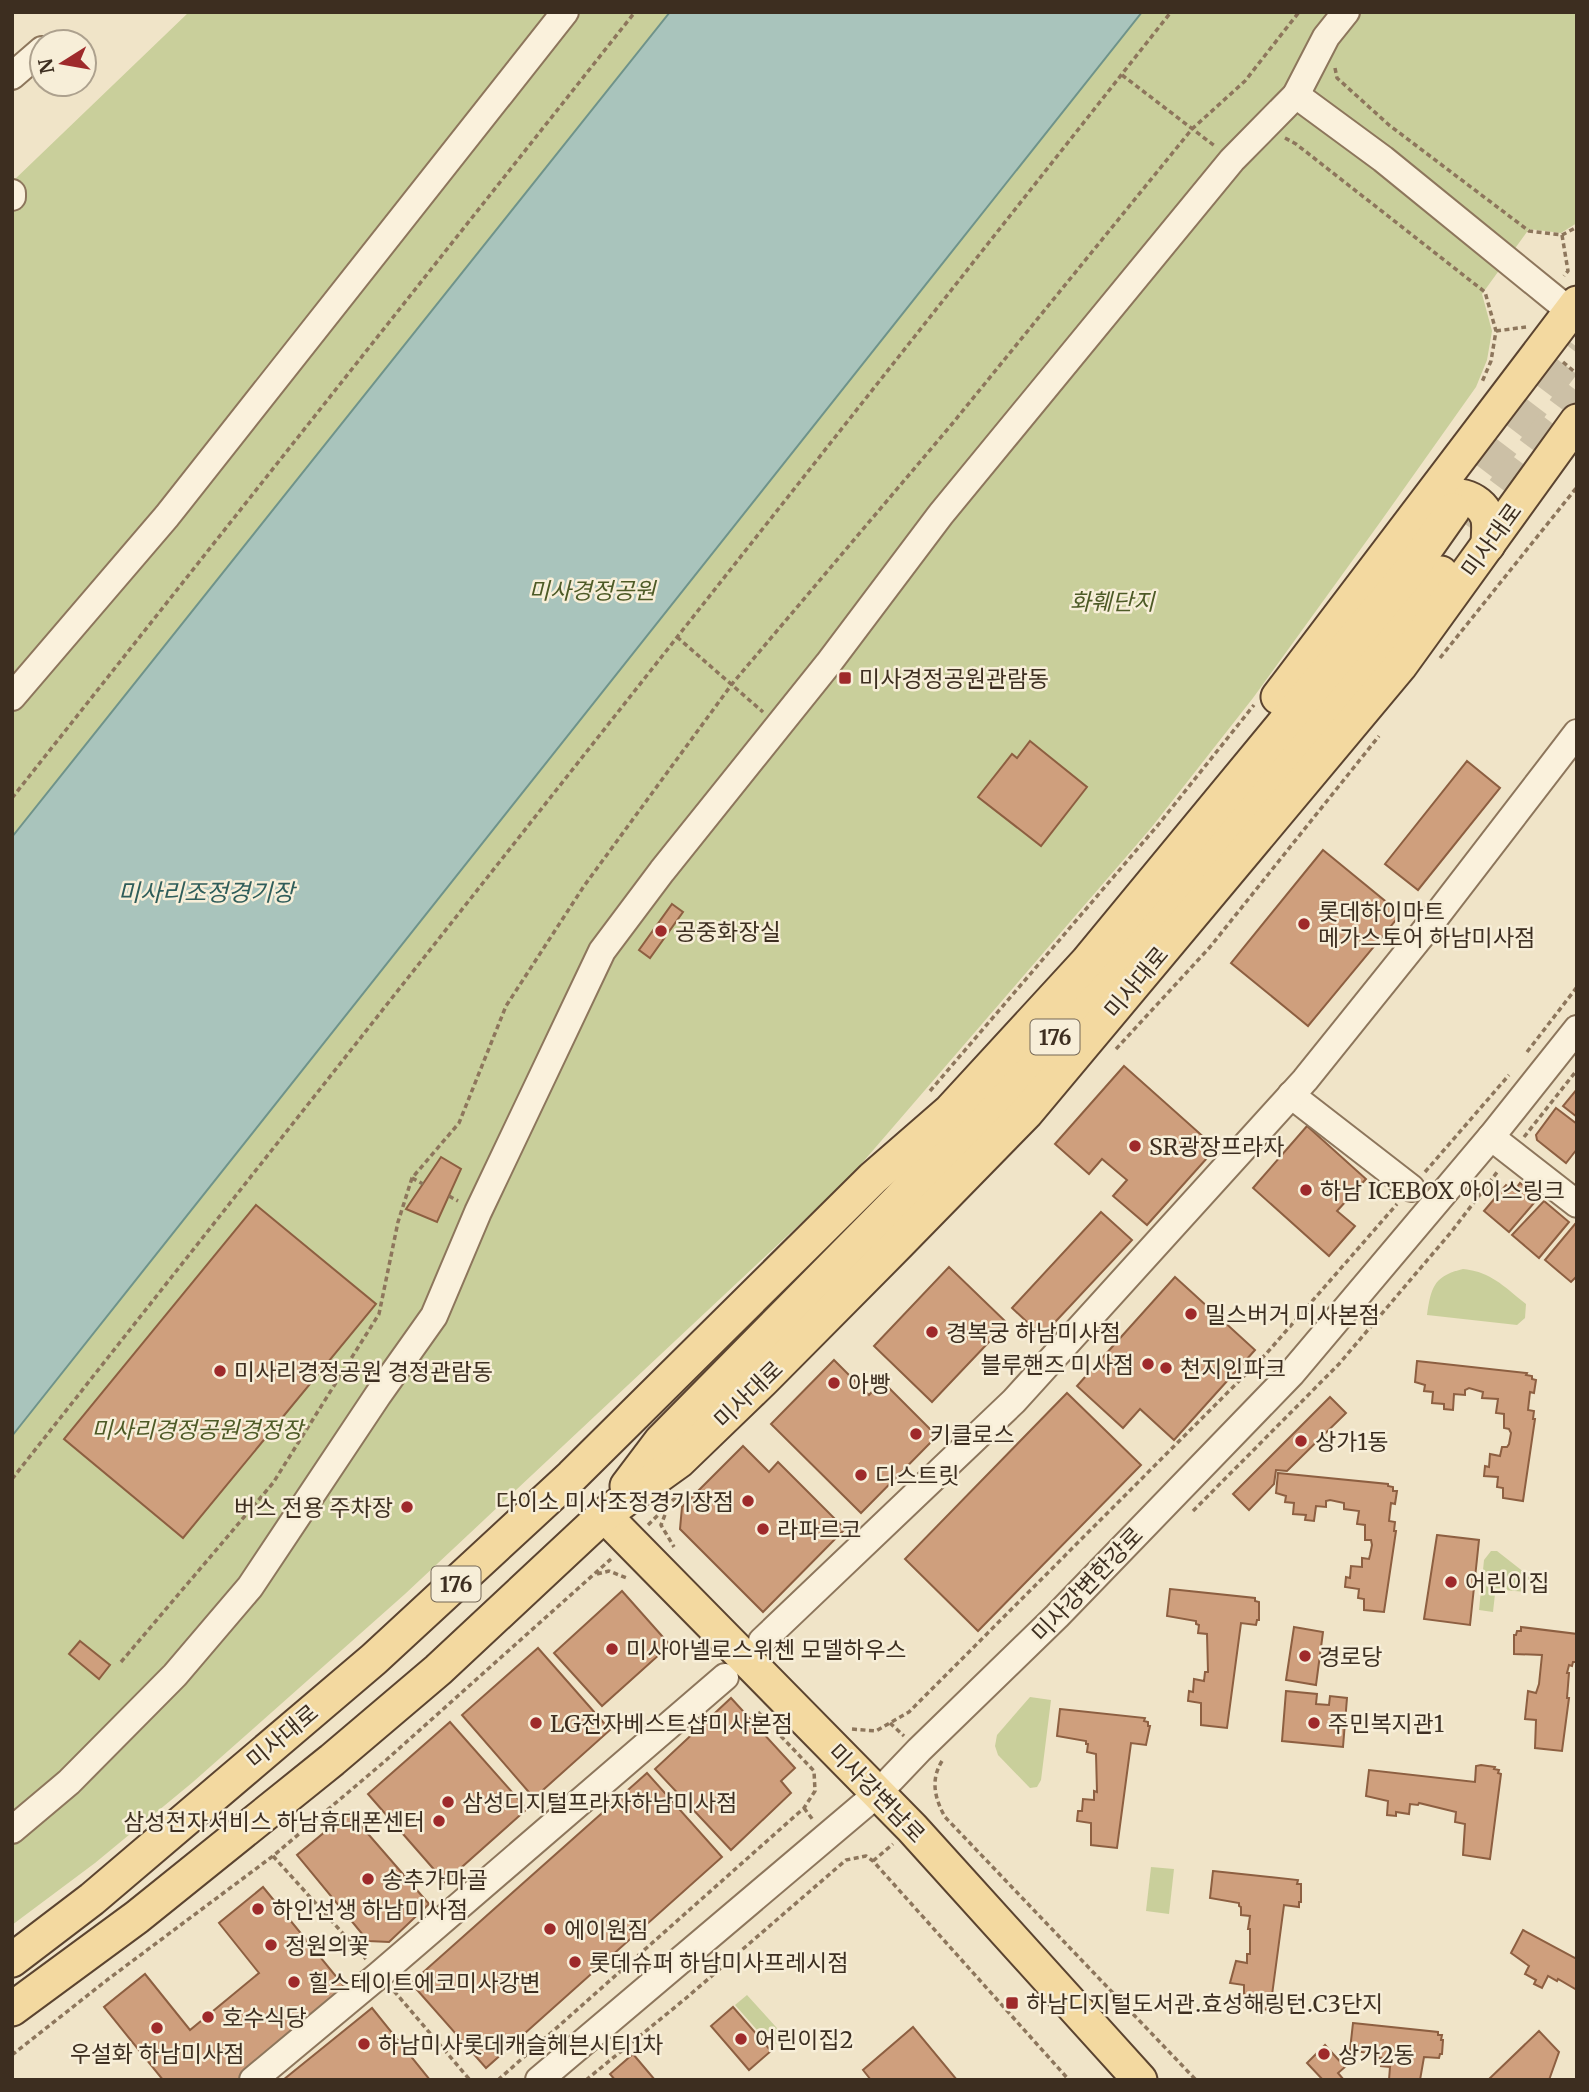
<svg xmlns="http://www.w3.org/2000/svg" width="1589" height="2092" viewBox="0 0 1589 2092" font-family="Merriweather,'Noto Sans KR',serif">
  <rect width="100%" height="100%" fill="#f0e4c8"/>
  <!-- green -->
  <g fill="#c9cf9b">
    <polygon points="189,12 1577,12 1577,223 1561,233 1529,229 1482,294 1492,331 1487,360 1476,387 1381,521 1253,698 1151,828 850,1177 405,1594 193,1782 95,1863 12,1925 12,182"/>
    <path d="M 1463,1269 C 1492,1272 1504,1287 1526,1304 L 1525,1318 L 1517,1325 L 1427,1315 C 1431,1287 1434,1276 1463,1269 Z"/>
    <polygon points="1491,1551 1497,1551 1529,1576 1527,1592 1503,1590 1502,1594 1495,1594 1493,1612 1479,1610 1484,1560"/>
    <polygon points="1030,1697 1051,1700 1041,1780 1037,1787 1030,1788 998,1755 995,1746 997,1735"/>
    <polygon points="1151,1867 1174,1869 1169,1914 1146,1911"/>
    <polygon points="747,1995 785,2037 772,2047 735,2005"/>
  </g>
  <!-- water -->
  <polygon fill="#a9c4bc" stroke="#6f938a" stroke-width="2" points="670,12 1142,12 12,1436 12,837"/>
  <!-- building -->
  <g fill="#cf9f7d" stroke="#8d5f41" stroke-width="2">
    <polygon points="1030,741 1087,787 1041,846 978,797 1012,754 1017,758"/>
    <polygon points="1467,761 1500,788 1418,890 1385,864"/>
    <polygon points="1323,850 1401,914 1308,1026 1231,963"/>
    <polygon points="672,904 683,912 650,958 639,950"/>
    <polygon points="1124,1066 1216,1148 1147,1225 1113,1196 1127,1180 1102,1159 1089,1174 1055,1144"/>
    <polygon points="1577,1089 1577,1117 1563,1106"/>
    <polygon points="1556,1108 1577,1124 1577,1149 1566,1163 1537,1140 1536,1135"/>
    <polygon points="1307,1126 1366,1179 1337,1211 1355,1226 1329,1256 1253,1188"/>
    <polygon points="441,1157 461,1169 437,1222 406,1209"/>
    <polygon points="1520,1183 1532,1193 1527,1198 1534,1203 1509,1232 1484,1211 1506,1185 1514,1191"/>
    <polygon points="1544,1201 1569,1222 1539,1258 1512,1235"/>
    <polygon points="256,1205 376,1304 183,1538 64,1439"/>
    <polygon points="1101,1212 1132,1240 1042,1336 1012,1308"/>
    <polygon points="1575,1224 1577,1225 1577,1276 1571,1282 1545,1260"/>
    <polygon points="949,1267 1007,1323 932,1402 874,1346"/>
    <polygon points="1175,1277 1255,1350 1174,1440 1140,1409 1123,1428 1077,1386"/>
    <polygon points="834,1360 869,1395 882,1381 937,1436 861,1513 771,1424"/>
    <polygon points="1417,1361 1527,1373 1526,1375 1532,1376 1532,1379 1536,1380 1534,1393 1530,1392 1528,1410 1534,1411 1533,1419 1535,1419 1523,1501 1503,1498 1503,1488 1497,1487 1498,1477 1484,1476 1485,1466 1489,1467 1490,1454 1500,1456 1502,1447 1507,1447 1509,1444 1511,1433 1509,1429 1504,1428 1504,1414 1496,1413 1498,1399 1482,1398 1483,1392 1469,1388 1465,1390 1465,1395 1454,1394 1453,1410 1444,1409 1444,1404 1432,1403 1433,1392 1424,1391 1425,1385 1415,1382"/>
    <polygon points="1067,1393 1141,1465 978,1631 905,1559"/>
    <polygon points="1330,1397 1346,1413 1287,1471 1276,1470 1274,1484 1249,1510 1233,1494"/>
    <polygon points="743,1446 769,1472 778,1462 845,1529 763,1612 680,1529 682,1507"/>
    <polygon points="1278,1473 1388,1484 1388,1486 1393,1487 1393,1491 1397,1491 1395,1504 1391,1503 1389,1521 1395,1522 1394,1531 1396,1531 1384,1612 1364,1610 1364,1599 1358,1598 1359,1589 1345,1587 1346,1577 1350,1578 1351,1566 1362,1567 1362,1558 1369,1559 1370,1555 1372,1545 1371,1540 1365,1540 1365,1525 1357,1524 1359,1511 1344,1509 1344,1503 1330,1500 1326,1501 1326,1507 1316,1506 1314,1521 1305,1520 1306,1515 1293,1514 1294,1503 1285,1502 1286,1496 1276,1493"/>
    <polygon points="1437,1535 1479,1540 1470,1625 1424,1619"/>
    <polygon points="1170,1589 1255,1598 1255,1601 1259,1602 1259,1620 1257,1620 1256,1625 1241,1623 1227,1728 1201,1725 1201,1703 1188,1701 1189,1691 1193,1692 1194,1679 1204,1681 1205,1672 1208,1672 1207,1634 1198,1633 1199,1625 1196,1624 1196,1621 1167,1616"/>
    <polygon points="622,1591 670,1645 602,1706 554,1653"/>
    <polygon points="1294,1627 1323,1632 1316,1685 1286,1680"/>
    <polygon points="1521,1627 1577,1634 1577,1662 1573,1662 1572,1666 1569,1665 1567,1673 1569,1673 1567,1698 1569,1698 1562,1751 1535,1748 1536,1720 1525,1719 1528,1691 1536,1693 1539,1684 1542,1655 1514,1654 1514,1635 1516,1635 1517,1631 1521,1631"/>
    <polygon points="80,1641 110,1665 99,1679 69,1654"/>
    <polygon points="538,1648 610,1730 534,1798 462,1715"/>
    <polygon points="1286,1691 1317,1694 1316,1704 1329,1705 1330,1696 1347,1698 1343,1747 1282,1741"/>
    <polygon points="731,1698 795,1768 781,1781 791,1793 731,1850 655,1769"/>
    <polygon points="1060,1709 1145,1718 1144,1721 1148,1722 1148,1726 1150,1726 1146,1745 1131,1743 1117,1848 1091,1845 1091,1823 1077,1821 1078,1811 1082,1811 1083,1799 1094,1800 1094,1791 1097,1792 1096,1754 1087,1752 1088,1744 1086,1744 1086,1741 1057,1736"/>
    <polygon points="450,1722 527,1809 445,1882 368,1794"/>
    <polygon points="1481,1765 1495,1767 1494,1769 1499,1770 1498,1773 1501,1774 1490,1859 1463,1855 1465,1824 1455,1822 1456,1812 1419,1803 1418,1805 1410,1804 1409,1814 1396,1812 1396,1816 1387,1815 1388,1801 1366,1796 1369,1770 1475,1782 1476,1766"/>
    <polygon points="647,1773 722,1857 486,2068 411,1983"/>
    <polygon points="349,1812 429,1904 389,1942 368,1941 297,1855"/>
    <polygon points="1213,1871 1298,1880 1297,1884 1301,1884 1301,1902 1299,1902 1299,1907 1284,1905 1270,2010 1244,2007 1244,1985 1230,1983 1236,1961 1247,1963 1247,1954 1250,1954 1250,1929 1248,1929 1250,1916 1241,1915 1241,1907 1239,1906 1239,1903 1210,1898"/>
    <polygon points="263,1887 348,1991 240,2080 163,2080 104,2007 145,1974 190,2030 259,1973 219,1923"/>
    <polygon points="1523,1930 1577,1959 1577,1990 1558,1979 1557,1981 1548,1976 1542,1988 1534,1984 1536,1980 1525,1974 1529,1966 1511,1953"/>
    <polygon points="733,2007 771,2051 749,2070 711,2026"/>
    <polygon points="372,2008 430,2080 283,2080"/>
    <polygon points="1353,2023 1438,2032 1438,2035 1442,2035 1441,2040 1443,2040 1442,2054 1440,2054 1439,2058 1424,2057 1420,2080 1389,2080 1390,2067 1381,2066 1382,2058 1379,2058 1379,2055 1350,2050"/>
    <polygon points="913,2027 957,2080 871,2080 863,2070"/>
    <polygon points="1539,2031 1559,2052 1549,2080 1488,2080"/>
    <polygon points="1325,2045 1345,2067 1338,2073 1344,2080 1323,2080 1307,2063"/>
    <polygon points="633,2054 655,2080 615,2080 610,2074"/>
  </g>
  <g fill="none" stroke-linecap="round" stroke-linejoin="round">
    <!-- major-tunnel -->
    <g stroke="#ccc0a6" stroke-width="33" stroke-dasharray="33 17" stroke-linecap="butt">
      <polyline points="1453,510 1577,347"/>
      <polyline points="1473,530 1577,391"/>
    </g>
    <!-- minor casing -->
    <g stroke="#8d765c" stroke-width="30">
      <g id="minor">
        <polyline points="12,76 42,50"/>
        <polyline points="1296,95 1383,159 1571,312"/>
        <polyline points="12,193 12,197"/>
        <polyline points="12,697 167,516 565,12"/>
        <polyline points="1291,1095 1411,1188"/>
        <polyline points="1491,1137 1577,1204"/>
        <polyline points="762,1641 1014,1401 1305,1080 1424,932 1577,733"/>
        <polyline points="12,1830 69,1782 175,1675 250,1587 378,1395 434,1316 478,1212 602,951 662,871 828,664 941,514 1232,160 1296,95 1326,37 1346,12"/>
        <polyline points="253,2080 379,1975 725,1677"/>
        <polyline points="539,2080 878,1793 919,1750 1057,1616 1291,1374 1491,1137 1577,1029"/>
      </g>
    </g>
    <!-- major casing -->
    <g stroke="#5b4430" stroke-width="37">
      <g id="major">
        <path d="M 1434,500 C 1451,490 1479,496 1487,516 C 1490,524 1488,536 1488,545"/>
        <polyline points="1278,697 1577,303"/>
        <polyline points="627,1486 661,1441 1003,1094 1112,973 1441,573"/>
        <polyline points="604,1515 912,1828 1140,2080"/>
        <polyline points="12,1960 92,1899 374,1659 572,1476 873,1178 950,1111 1087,962 1413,567 1453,510"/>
        <polyline points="12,2009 137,1917 332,1760 438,1670 604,1515 679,1461 763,1380 898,1244 1027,1112 1400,666 1577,421"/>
      </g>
    </g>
    <!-- path -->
    <g stroke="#8d765c" stroke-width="3.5" stroke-dasharray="5 3.5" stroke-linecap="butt">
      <polyline points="1335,68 1337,78 1389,125 1529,231 1562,235 1577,227"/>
      <polyline points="1122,75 1216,147"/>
      <polyline points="1285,138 1296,144 1485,292 1496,331 1491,361 1482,382"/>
      <polyline points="1562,235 1568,271 1564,276"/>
      <polyline points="1496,331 1526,327"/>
      <polyline points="1563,362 1577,374"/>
      <polyline points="677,637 763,712"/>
      <polyline points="1440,658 1577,487"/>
      <polyline points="12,798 635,12"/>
      <polyline points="1116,1049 1210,947 1379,736"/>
      <polyline points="1527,1052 1577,987"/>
      <polyline points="930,1091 1158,825 1254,705"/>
      <polyline points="1524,1137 1577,1070"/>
      <polyline points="1425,1172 1509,1075"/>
      <polyline points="412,1178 423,1184"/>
      <polyline points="449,1196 458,1201"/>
      <polyline points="12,1479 1171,12"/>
      <polyline points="668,1507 661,1525 674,1547"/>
      <polyline points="1193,1511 1339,1364 1452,1231 1498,1171"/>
      <polyline points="648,1525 677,1496"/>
      <polyline points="597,1574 609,1571 629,1579"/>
      <polyline points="121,1662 273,1483 379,1314 398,1222 412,1178 459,1123 506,1006 584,886 732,684 952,424 1192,129 1245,81 1299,12"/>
      <polyline points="890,1723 904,1736"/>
      <polyline points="852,1729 876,1731 909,1712 1266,1354 1397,1204"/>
      <path d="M 942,1761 C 930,1780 935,1799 945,1817 L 1196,2080"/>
      <polyline points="804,1808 813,1820"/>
      <polyline points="273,1856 366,1959"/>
      <polyline points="873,1861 893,1844"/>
      <polyline points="394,1991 470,2080"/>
      <polyline points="12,2055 107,1980 273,1856 384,1762 611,1559"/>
      <polyline points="498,2080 804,1808 815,1791 814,1771 758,1712"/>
      <polyline points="586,2080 685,1999 846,1860 866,1856 873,1861 1069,2080"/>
    </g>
    <!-- minor -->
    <use href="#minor" stroke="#faf1dc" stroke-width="26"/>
    <!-- major -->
    <use href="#major" stroke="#f3d9a0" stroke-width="33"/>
  </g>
  <!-- markers -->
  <g fill="#9e2a2b" stroke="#f7eed8" stroke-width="2.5">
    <rect x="838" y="671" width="14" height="14" rx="3.5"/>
    <circle cx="1304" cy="924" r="7"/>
    <circle cx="661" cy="931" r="7"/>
    <circle cx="1135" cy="1146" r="7"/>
    <circle cx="1306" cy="1190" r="7"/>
    <circle cx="1191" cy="1314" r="7"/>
    <circle cx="932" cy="1332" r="7"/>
    <circle cx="1148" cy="1364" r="7"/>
    <circle cx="1166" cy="1368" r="7"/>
    <circle cx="220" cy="1371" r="7"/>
    <circle cx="834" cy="1383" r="7"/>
    <circle cx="916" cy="1434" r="7"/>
    <circle cx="1301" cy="1441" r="7"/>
    <circle cx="861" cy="1475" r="7"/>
    <circle cx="748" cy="1501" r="7"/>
    <circle cx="407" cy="1507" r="7"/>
    <circle cx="763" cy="1529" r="7"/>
    <circle cx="1451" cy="1582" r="7"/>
    <circle cx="612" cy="1649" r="7"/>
    <circle cx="1305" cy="1656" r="7"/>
    <circle cx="536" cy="1723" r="7"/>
    <circle cx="1314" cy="1723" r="7"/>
    <circle cx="448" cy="1802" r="7"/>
    <circle cx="439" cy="1821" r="7"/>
    <circle cx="368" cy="1879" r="7"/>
    <circle cx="258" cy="1909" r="7"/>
    <circle cx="550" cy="1929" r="7"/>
    <circle cx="271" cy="1945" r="7"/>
    <circle cx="575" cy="1962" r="7"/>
    <circle cx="294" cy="1982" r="7"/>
    <rect x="1005" y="1996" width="14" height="14" rx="3.5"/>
    <circle cx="208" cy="2017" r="7"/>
    <circle cx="157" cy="2028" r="7"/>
    <circle cx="741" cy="2039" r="7"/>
    <circle cx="364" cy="2044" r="7"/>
    <circle cx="1324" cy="2054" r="7"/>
  </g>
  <g text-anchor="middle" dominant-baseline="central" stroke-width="5" stroke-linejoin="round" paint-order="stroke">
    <!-- shield labels -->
    <g fill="#f7eed8" stroke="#756857" stroke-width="2">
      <rect x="1030.5" y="1019.5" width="49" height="35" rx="5"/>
      <rect x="431.5" y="1566.5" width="49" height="35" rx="5"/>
    </g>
    <g font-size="21" font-weight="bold" fill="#3d2e20">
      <text x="1055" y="1037">176</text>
      <text x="456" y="1584">176</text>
    </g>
    <!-- street labels -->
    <g font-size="23" fill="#3d2e20" stroke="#f7eed8">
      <text transform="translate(1491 540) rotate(-54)">미사대로</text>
      <text transform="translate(1136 982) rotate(-50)">미사대로</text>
      <text transform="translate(748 1394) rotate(-44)">미사대로</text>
      <text transform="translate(1087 1584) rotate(-46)">미사강변한강로</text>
      <text transform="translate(282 1736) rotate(-40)">미사대로</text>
      <text transform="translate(877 1793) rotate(46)">미사강변남로</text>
    </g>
    <!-- park labels -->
    <g font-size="23" font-style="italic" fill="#4d5a26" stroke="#f7eed8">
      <text x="592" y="590">미사경정공원</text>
      <text x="1112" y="601">화훼단지</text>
      <text x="197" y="1429">미사리경정공원경정장</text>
    </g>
    <!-- poi labels -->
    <g font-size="23" fill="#3d2e20" stroke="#f7eed8" text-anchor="start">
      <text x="859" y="678">미사경정공원관람동</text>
      <text x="1318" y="911">롯데하이마트<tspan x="1318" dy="26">메가스토어 하남미사점</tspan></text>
      <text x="675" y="931">공중화장실</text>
      <text x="1149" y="1146">SR광장프라자</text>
      <text x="1320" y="1190">하남 ICEBOX 아이스링크</text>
      <text x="1205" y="1314">밀스버거 미사본점</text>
      <text x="946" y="1332">경복궁 하남미사점</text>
      <text x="1134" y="1364" text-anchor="end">블루핸즈 미사점</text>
      <text x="1180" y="1368">천지인파크</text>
      <text x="234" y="1371">미사리경정공원 경정관람동</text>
      <text x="848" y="1383">아빵</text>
      <text x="930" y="1434">키클로스</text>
      <text x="1315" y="1441">상가1동</text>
      <text x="875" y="1475">디스트릿</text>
      <text x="734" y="1501" text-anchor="end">다이소 미사조정경기장점</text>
      <text x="393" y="1507" text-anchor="end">버스 전용 주차장</text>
      <text x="777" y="1529">라파르코</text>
      <text x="1465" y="1582">어린이집</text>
      <text x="626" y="1649">미사아넬로스위첸 모델하우스</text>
      <text x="1319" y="1656">경로당</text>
      <text x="550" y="1723">LG전자베스트샵미사본점</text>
      <text x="1328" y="1723">주민복지관1</text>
      <text x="462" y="1802">삼성디지털프라자하남미사점</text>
      <text x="425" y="1821" text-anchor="end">삼성전자서비스 하남휴대폰센터</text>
      <text x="382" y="1879">송추가마골</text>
      <text x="272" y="1909">하인선생 하남미사점</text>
      <text x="564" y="1929">에이원짐</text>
      <text x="285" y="1945">정원의꽃</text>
      <text x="589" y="1962">롯데슈퍼 하남미사프레시점</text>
      <text x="308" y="1982">힐스테이트에코미사강변</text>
      <text x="1026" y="2003">하남디지털도서관.효성해링턴.C3단지</text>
      <text x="222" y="2017">호수식당</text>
      <text x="755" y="2039">어린이집2</text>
      <text x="378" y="2044">하남미사롯데캐슬헤븐시티1차</text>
      <text x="157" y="2053" text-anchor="middle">우설화 하남미사점</text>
      <text x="1338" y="2054">상가2동</text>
    </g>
    <!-- water labels -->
    <g font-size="24" font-style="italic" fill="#2f5d5a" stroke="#f7eed8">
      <text x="206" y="892">미사리조정경기장</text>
    </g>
  </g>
  <!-- border -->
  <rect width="1589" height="2092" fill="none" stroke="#3d2e20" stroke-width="28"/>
  <!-- north arrow -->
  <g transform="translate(63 63) rotate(259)"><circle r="33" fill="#f7eed8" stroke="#ada18e" stroke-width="2"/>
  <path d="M0-5L12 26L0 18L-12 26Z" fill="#9e2a2b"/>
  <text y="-10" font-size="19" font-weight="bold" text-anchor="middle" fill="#3d2e20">N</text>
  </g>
</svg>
